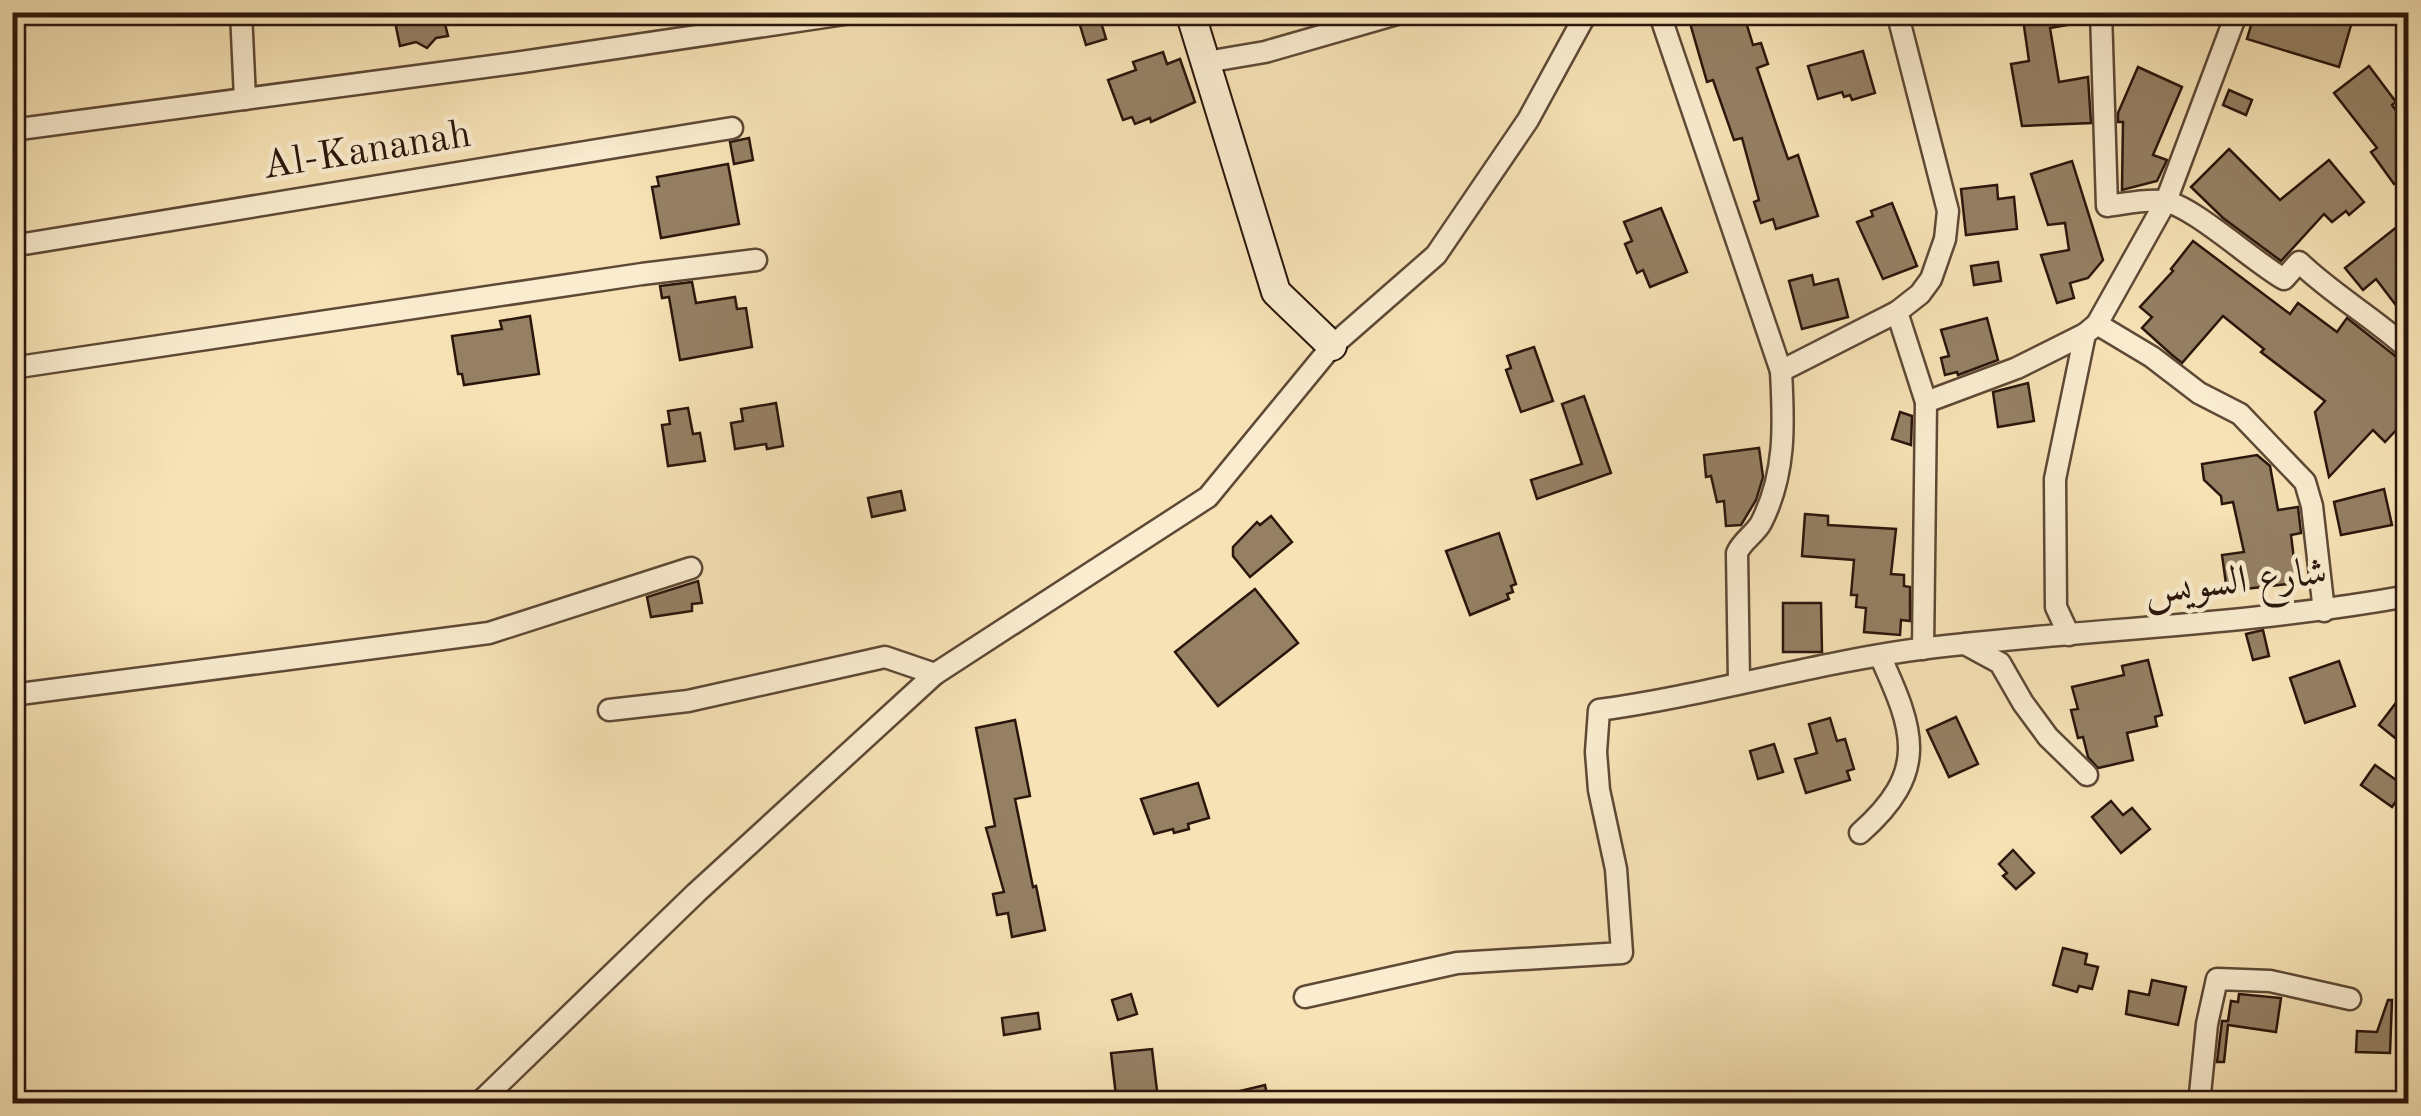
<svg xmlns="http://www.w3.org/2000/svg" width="2421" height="1116" viewBox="0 0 2421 1116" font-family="'Old Standard TT',Amiri,serif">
  <rect width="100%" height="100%" fill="#f6e2b5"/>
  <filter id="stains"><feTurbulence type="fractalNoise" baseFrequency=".002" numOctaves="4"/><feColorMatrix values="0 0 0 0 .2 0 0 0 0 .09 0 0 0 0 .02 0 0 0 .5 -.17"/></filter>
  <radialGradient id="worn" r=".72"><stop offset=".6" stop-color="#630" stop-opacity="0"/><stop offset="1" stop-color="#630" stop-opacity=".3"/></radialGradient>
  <!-- building -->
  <g fill="#958064" stroke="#2b160c" stroke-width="2.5">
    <polygon points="396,12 442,12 448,36 436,38 427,48 416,42 400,46 394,17"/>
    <polygon points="1076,12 1098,12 1106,39 1086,45"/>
    <polygon points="1726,12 1743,12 1753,45 1761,43 1768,64 1757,68 1788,159 1798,155 1818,216 1776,229 1773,219 1761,223 1754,202 1759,200 1742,138 1734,140 1713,80 1707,82 1690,23"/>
    <polygon points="2022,12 2084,12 2085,22 2050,28 2059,82 2088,77 2091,123 2022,126 2011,64 2029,61"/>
    <polygon points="2255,12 2311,12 2351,25 2339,67 2247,39"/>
    <polygon points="1863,51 1875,93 1852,100 1850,95 1844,97 1842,92 1818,99 1808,66"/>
    <polygon points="1163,52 1167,64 1180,59 1195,102 1151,122 1150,118 1135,124 1132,117 1123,120 1108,80 1136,70 1133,62"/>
    <polygon points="2369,66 2396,102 2392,105 2408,127 2408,174 2394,184 2371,152 2377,148 2334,93"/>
    <polygon points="2138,67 2182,87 2153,155 2167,160 2157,181 2122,190 2123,122 2118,122 2118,113"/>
    <polygon points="2229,90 2252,100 2246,115 2223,105"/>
    <polygon points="749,138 753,160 734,164 730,142"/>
    <polygon points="2229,149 2280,200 2329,160 2364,202 2349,215 2346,211 2332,222 2324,214 2281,261 2223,218 2191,187"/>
    <polygon points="2072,161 2103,260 2088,278 2070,283 2074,298 2057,303 2041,255 2069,250 2065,223 2048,225 2031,174"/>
    <polygon points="728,164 739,224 661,238 652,187 659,186 657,177"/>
    <polygon points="1997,185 1998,199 2014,197 2017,229 1966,235 1961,189"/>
    <polygon points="1892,203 1917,266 1883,279 1857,222 1873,216 1871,211"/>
    <polygon points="1661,208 1687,272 1650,287 1643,270 1637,273 1625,244 1632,241 1624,222"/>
    <polygon points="2408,218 2408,321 2376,279 2363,290 2345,268"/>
    <polygon points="2193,241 2290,314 2298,303 2337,332 2347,318 2399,359 2408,362 2408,436 2399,427 2385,442 2373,430 2329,477 2315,412 2325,401 2261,352 2264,349 2223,316 2182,363 2172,355 2142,328 2152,317 2140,307 2173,271 2171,269"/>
    <polygon points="1998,262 2001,281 1974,285 1971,266"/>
    <polygon points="1812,275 1814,285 1838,279 1848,317 1802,329 1789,281"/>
    <polygon points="692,282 696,303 735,297 737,309 746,308 752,347 680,360 669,297 662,298 660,286"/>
    <polygon points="530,316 539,374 464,385 462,374 458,374 452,336 502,329 500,321"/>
    <polygon points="1987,318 1998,360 1958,375 1957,372 1945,375 1941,358 1949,356 1941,330"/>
    <polygon points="1534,347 1553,401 1521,412 1506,370 1511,368 1507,356"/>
    <polygon points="2028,383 2034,421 1998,427 1993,392"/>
    <polygon points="1584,396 1611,473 1537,499 1531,480 1582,464 1562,404"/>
    <polygon points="776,403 783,446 767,449 766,444 735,449 731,423 743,421 741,409"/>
    <polygon points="688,408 693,434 700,433 705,461 668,466 662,425 670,424 668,411"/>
    <polygon points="1900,412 1912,416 1911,445 1892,439"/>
    <polygon points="1759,448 1763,477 1756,500 1741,525 1726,526 1724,501 1717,502 1711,476 1706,477 1704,455"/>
    <polygon points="2257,455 2270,466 2278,510 2298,507 2301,533 2291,535 2297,583 2227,591 2222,555 2244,552 2233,502 2222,504 2221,496 2204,480 2202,464"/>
    <polygon points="2384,489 2392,525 2341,535 2334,502"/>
    <polygon points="901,491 905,510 872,517 868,498"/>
    <polygon points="1805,514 1828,516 1828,525 1896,529 1891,574 1904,575 1904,586 1910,587 1910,621 1901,620 1900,635 1864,632 1866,608 1856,607 1857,595 1851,595 1854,560 1802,556"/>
    <polygon points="1271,516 1292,542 1250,577 1233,556 1233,547 1257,522 1260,525"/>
    <polygon points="1499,533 1516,584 1511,586 1513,592 1507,594 1509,599 1470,615 1446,551"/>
    <polygon points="698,581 702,603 692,604 692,611 651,617 647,597"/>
    <polygon points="1255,589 1298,643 1218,706 1175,652"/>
    <polygon points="1783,603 1821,603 1822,652 1783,652"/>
    <polygon points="2263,630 2269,656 2253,660 2246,634"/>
    <polygon points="2148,660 2162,715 2155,717 2157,726 2127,733 2133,760 2098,768 2088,757 2083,737 2078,738 2071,710 2078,709 2072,687 2124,675 2122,666"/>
    <polygon points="2339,661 2355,706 2305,723 2290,678"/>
    <polygon points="2408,687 2408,730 2400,742 2379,725"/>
    <polygon points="1956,717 1978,764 1949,777 1927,730"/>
    <polygon points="1830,718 1837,741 1845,739 1854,769 1847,771 1850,780 1806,793 1795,759 1817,753 1809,724"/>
    <polygon points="1015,720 1030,796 1015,799 1033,887 1036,886 1045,930 1012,937 1008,913 997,915 993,894 1004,892 986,828 995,826 976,728"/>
    <polygon points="1774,744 1783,772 1758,779 1750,751"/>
    <polygon points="2375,765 2406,787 2392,807 2361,785"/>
    <polygon points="1198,783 1209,818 1188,824 1189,829 1174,833 1173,829 1154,834 1141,799"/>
    <polygon points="2111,801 2123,815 2132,808 2150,829 2121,853 2092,817"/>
    <polygon points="2013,850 2034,873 2016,889 2003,876 2007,873 1999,864"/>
    <polygon points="2063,948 2087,954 2085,964 2098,967 2092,989 2079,986 2077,992 2053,985"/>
    <polygon points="2152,980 2186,987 2178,1025 2126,1014 2129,991 2149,995"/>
    <polygon points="1131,994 1137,1014 1118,1020 1112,1000"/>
    <polygon points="2239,994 2281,998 2276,1032 2228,1025 2224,1062 2217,1062 2222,1021 2228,1021 2231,1001 2238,1002"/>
    <polygon points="2388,1000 2392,1000 2390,1053 2356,1052 2357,1031 2377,1032"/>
    <polygon points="1038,1013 1040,1029 1004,1035 1002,1018"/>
    <polygon points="1152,1049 1158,1099 1154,1099 1155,1104 1117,1104 1111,1053"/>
    <polygon points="1265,1085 1269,1104 1216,1104 1215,1097"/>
  </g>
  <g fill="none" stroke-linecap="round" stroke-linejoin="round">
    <!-- street casing -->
    <g stroke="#5e4936" stroke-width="25">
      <g id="street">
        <polyline points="241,12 245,99"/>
        <polyline points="1659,12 1781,371"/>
        <path d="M 2101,12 L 2107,206 C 2124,204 2145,199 2163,201 C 2191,204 2255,263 2284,279 L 2299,262 C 2332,294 2374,318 2408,349"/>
        <polyline points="1206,62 1265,52 1404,12"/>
        <polyline points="12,130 522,62 858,12"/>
        <polyline points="12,246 732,128"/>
        <polyline points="1897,312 1926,402 1923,649"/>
        <polyline points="2097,324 2152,357 2199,393 2240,414 2305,482 2312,506 2324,611"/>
        <polyline points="12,368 642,274 756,260"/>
        <polyline points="1926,402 2017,368 2085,334"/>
        <polyline points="2069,635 2056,607 2055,479 2085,334 2097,324 2166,201 2237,12"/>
        <polyline points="1965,644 2000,663 2023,703 2048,737 2087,775"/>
        <path d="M 1739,682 L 1737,553 C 1742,541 1755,534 1761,523 C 1786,474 1784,425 1781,371 L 1897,312 L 1920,294 L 1931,279 L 1945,239 L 1948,211 L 1897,12"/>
        <polyline points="12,695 489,633 691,568"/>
        <polyline points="609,710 688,701 885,657 935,674"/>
        <path d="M 1860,833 C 1929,772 1915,732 1880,656"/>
        <path d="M 1305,997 L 1457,963 L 1622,953 L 1616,869 L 1599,790 L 1596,752 L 1599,710 C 1709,695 1816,662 1927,648 C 2087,629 2249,625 2408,596"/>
        <polyline points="478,1104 696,893 935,674 1208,497 1332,346 1436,255 1528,120 1587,12"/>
        <polyline points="2199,1104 2207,1024 2217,979 2270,981 2350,999"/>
      </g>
    </g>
    <!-- secondary casing -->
    <g stroke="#2b160c" stroke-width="32">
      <polyline id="secondary" points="1190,12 1276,292 1332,346"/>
    </g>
    <!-- street -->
    <use href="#street" stroke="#f9eccf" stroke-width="20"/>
    <!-- secondary -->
    <use href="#secondary" stroke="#f9eccf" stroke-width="28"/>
  </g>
  <g text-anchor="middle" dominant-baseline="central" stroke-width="9" stroke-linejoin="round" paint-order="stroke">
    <!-- street labels -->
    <g font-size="40" fill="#2b160c" stroke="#f9eccf">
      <text transform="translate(367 152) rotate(-9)">Al-Kananah</text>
      <text transform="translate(2236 583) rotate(-6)">شارع السويس</text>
    </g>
  </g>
  <!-- margin -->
  <rect width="2421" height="1116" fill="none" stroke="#f6e2b5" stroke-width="50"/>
  <rect x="15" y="15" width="2391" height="1086" fill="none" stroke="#2b160c" stroke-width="5"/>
  <rect x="25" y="25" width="2371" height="1066" fill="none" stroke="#2b160c" stroke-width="2.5"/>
  <rect width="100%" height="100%" filter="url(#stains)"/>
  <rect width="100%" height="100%" fill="url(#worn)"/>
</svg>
